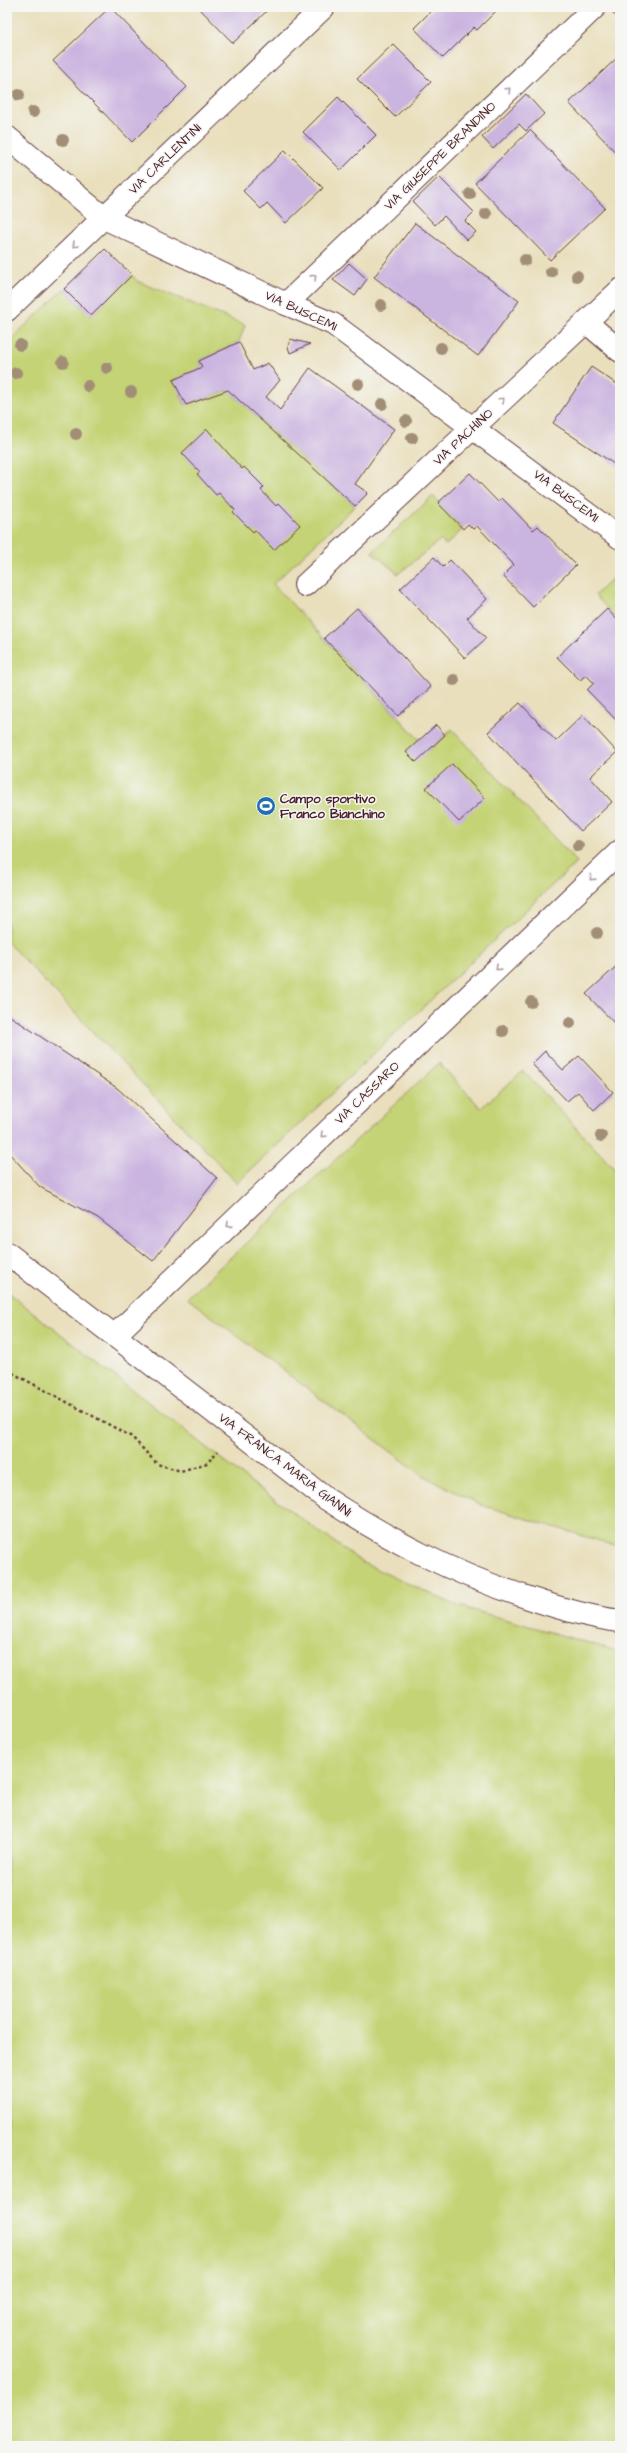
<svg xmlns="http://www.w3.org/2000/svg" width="627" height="2453" viewBox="0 0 627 2453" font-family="'Architects Daughter',sans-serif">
  <rect width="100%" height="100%" fill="#f6f6f2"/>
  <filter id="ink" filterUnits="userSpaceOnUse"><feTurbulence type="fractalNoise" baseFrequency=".025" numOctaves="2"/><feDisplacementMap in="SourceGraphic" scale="8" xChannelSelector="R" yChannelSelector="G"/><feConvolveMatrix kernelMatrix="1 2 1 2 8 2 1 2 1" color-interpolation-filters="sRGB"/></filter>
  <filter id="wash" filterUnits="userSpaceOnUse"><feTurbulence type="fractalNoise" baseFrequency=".012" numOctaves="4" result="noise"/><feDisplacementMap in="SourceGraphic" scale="16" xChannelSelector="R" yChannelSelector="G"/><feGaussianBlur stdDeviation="0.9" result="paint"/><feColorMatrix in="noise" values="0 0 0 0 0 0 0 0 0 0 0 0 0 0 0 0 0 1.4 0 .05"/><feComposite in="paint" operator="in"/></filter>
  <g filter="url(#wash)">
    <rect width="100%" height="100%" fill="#e9dfbc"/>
    <!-- green -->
    <g fill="#c4d375" stroke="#877950">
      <polygon points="132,275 137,281 245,325 239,342 199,361 202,367 174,380 185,405 228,390 355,506 273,584 429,750 452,729 577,862 237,1183 7,942 7,343 64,289 91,316"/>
      <polygon points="433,496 463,529 446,545 440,540 398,574 372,552"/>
      <polygon points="617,574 620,576 620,623 595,595"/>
      <polygon points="439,1063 481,1108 523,1071 620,1175 620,1547 481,1505 422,1475 187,1298"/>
      <polygon points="7,1292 248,1480 363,1563 455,1605 620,1652 620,2446 7,2446"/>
    </g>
    <g id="blocks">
      <!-- building -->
      <g fill="#cab4e0">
        <polygon points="110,7 187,87 132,142 53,61"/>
        <polygon points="198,7 271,7 233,43"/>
        <polygon points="435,7 500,7 477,30 474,27 443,58 414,28"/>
        <polygon points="617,7 620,7 620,21 612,12"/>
        <polygon points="393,44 431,82 395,117 357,79"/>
        <polygon points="620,55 620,157 569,103"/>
        <polygon points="526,94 544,114 526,131 519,124 493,149 482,137"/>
        <polygon points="338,97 376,135 341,170 303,132"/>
        <polygon points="530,130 605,208 550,260 475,183"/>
        <polygon points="285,150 323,188 286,223 267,203 261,209 243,191"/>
        <polygon points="439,177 474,212 465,221 476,232 467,240 444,216 435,225 413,202"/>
        <polygon points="415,223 519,301 478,356 374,277"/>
        <polygon points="105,249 132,275 91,316 64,289"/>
        <polygon points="349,263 367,279 355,296 333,280"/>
        <polygon points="290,339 310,344 290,353 288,347"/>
        <polygon points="239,342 253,370 268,363 280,380 266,397 280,410 310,368 394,429 355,484 368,493 355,506 228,390 186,405 173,380 202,367 199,361"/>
        <polygon points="591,367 620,386 620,468 553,423"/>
        <polygon points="207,429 242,469 244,467 264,487 261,490 276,506 279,503 300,525 274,550 255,530 253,532 233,512 235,510 219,493 216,495 197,474 200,472 182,453"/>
        <polygon points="470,473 498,502 502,498 533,530 538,526 576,565 533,607 503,576 514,565 477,526 473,529 468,524 463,529 438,503"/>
        <polygon points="434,557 443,567 450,560 487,599 467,618 486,638 465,658 400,589"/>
        <polygon points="357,608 431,687 398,716 324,638"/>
        <polygon points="607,609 620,623 620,724 587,690 594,683 586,675 580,680 557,657"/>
        <polygon points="520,703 556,741 583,715 617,752 590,777 612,802 581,831 488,732"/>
        <polygon points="436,725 445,735 416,762 406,752"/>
        <polygon points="452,764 485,798 459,822 426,788"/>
        <polygon points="620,963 620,1029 586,994"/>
        <polygon points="7,1014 117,1088 217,1178 153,1261 98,1218 40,1187 7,1151"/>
        <polygon points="545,1051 563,1070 579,1056 613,1092 594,1110 578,1092 567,1101 532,1064"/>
      </g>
    </g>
  </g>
  <g filter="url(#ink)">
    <use href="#blocks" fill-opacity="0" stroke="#623c41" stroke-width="1"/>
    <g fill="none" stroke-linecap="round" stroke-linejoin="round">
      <!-- minor casing -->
      <g stroke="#623c41" stroke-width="24">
        <g id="minor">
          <polyline points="7,137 104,218 286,304 333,324 620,538"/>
          <polyline points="286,304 595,7"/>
          <polyline points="7,310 324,7"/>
          <polyline points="586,322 620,351"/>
          <polyline points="305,585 620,290"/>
          <path d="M 7,1253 L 325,1498 C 393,1542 452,1573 529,1598 C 558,1608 589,1617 620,1621"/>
          <polyline points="114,1336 620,851"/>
        </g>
      </g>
      <!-- path -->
      <polyline stroke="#623c41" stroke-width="2.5" stroke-dasharray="3 3" stroke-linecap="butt" points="7,1370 132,1437 157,1464 181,1471 207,1463 218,1451"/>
      <!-- minor -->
      <use href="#minor" stroke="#fff" stroke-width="22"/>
    </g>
    <!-- trees -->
    <g fill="#a28e77">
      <circle cx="19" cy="95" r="6"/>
      <circle cx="33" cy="112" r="6"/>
      <circle cx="63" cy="140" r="6"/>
      <circle cx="470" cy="194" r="6"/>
      <circle cx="486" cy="214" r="6"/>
      <circle cx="525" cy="260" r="6"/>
      <circle cx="551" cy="272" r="6"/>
      <circle cx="577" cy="276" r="6"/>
      <circle cx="381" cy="305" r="6"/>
      <circle cx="20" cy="345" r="6"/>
      <circle cx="441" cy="348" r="6"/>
      <circle cx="63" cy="362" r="6"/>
      <circle cx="107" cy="368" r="6"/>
      <circle cx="16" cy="373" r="6"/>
      <circle cx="358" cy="384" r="6"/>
      <circle cx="88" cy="386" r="6"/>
      <circle cx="131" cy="392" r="6"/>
      <circle cx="382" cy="404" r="6"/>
      <circle cx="406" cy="421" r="6"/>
      <circle cx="76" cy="434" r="6"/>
      <circle cx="412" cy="438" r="6"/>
      <circle cx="454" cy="680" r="6"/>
      <circle cx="578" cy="846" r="6"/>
      <circle cx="597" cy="933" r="6"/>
      <circle cx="531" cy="1002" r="6"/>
      <circle cx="570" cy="1023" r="6"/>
      <circle cx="503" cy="1031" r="6"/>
      <circle cx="601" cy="1136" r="6"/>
    </g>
    <!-- one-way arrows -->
    <defs><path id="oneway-chevron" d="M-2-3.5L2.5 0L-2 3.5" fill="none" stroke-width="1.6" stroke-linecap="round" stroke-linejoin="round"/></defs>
    <g stroke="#ae9aa0">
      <use href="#oneway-chevron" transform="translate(508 90) rotate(-44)"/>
      <use href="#oneway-chevron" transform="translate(75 245) rotate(136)"/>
      <use href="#oneway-chevron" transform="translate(314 277) rotate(-44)"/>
      <use href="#oneway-chevron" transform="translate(502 400) rotate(-43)"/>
      <use href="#oneway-chevron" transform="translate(592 878) rotate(136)"/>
      <use href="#oneway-chevron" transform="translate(498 968) rotate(136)"/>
      <use href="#oneway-chevron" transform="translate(323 1135) rotate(136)"/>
      <use href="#oneway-chevron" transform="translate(229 1225) rotate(136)"/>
    </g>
  </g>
  <!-- icons -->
  <defs>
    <g id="stadium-disc" transform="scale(1)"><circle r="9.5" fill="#1f6fb2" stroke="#f6f6f2"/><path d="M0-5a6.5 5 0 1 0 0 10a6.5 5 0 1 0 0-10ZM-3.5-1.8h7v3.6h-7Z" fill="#fff"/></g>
  </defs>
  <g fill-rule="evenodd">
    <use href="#stadium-disc" x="266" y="806"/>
  </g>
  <g text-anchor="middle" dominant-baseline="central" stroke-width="3" stroke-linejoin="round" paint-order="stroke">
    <!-- street labels -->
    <g font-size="13" fill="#4a1f2b" stroke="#f6f6f2">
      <text transform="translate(440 156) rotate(-44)">VIA GIUSEPPE BRANDINO</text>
      <text transform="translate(165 159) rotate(-44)">VIA CARLENTINI</text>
      <text transform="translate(301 311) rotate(25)">VIA BUSCEMI</text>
      <text transform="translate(463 437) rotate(-43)">VIA PACHINO</text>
      <text transform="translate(566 496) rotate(37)">VIA BUSCEMI</text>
      <text transform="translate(367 1093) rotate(-44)">VIA CASSARO</text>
      <text transform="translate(285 1465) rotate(37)">VIA FRANCA MARIA GIANNI</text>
    </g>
    <!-- poi labels -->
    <g font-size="13" font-weight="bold" fill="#4a1f2b" stroke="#f6f6f2" text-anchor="start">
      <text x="280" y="799">Campo sportivo<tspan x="280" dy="15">Franco Bianchino</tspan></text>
    </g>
  </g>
  <!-- margin -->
  <rect width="627" height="2453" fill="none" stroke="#f6f6f2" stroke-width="24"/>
</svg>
